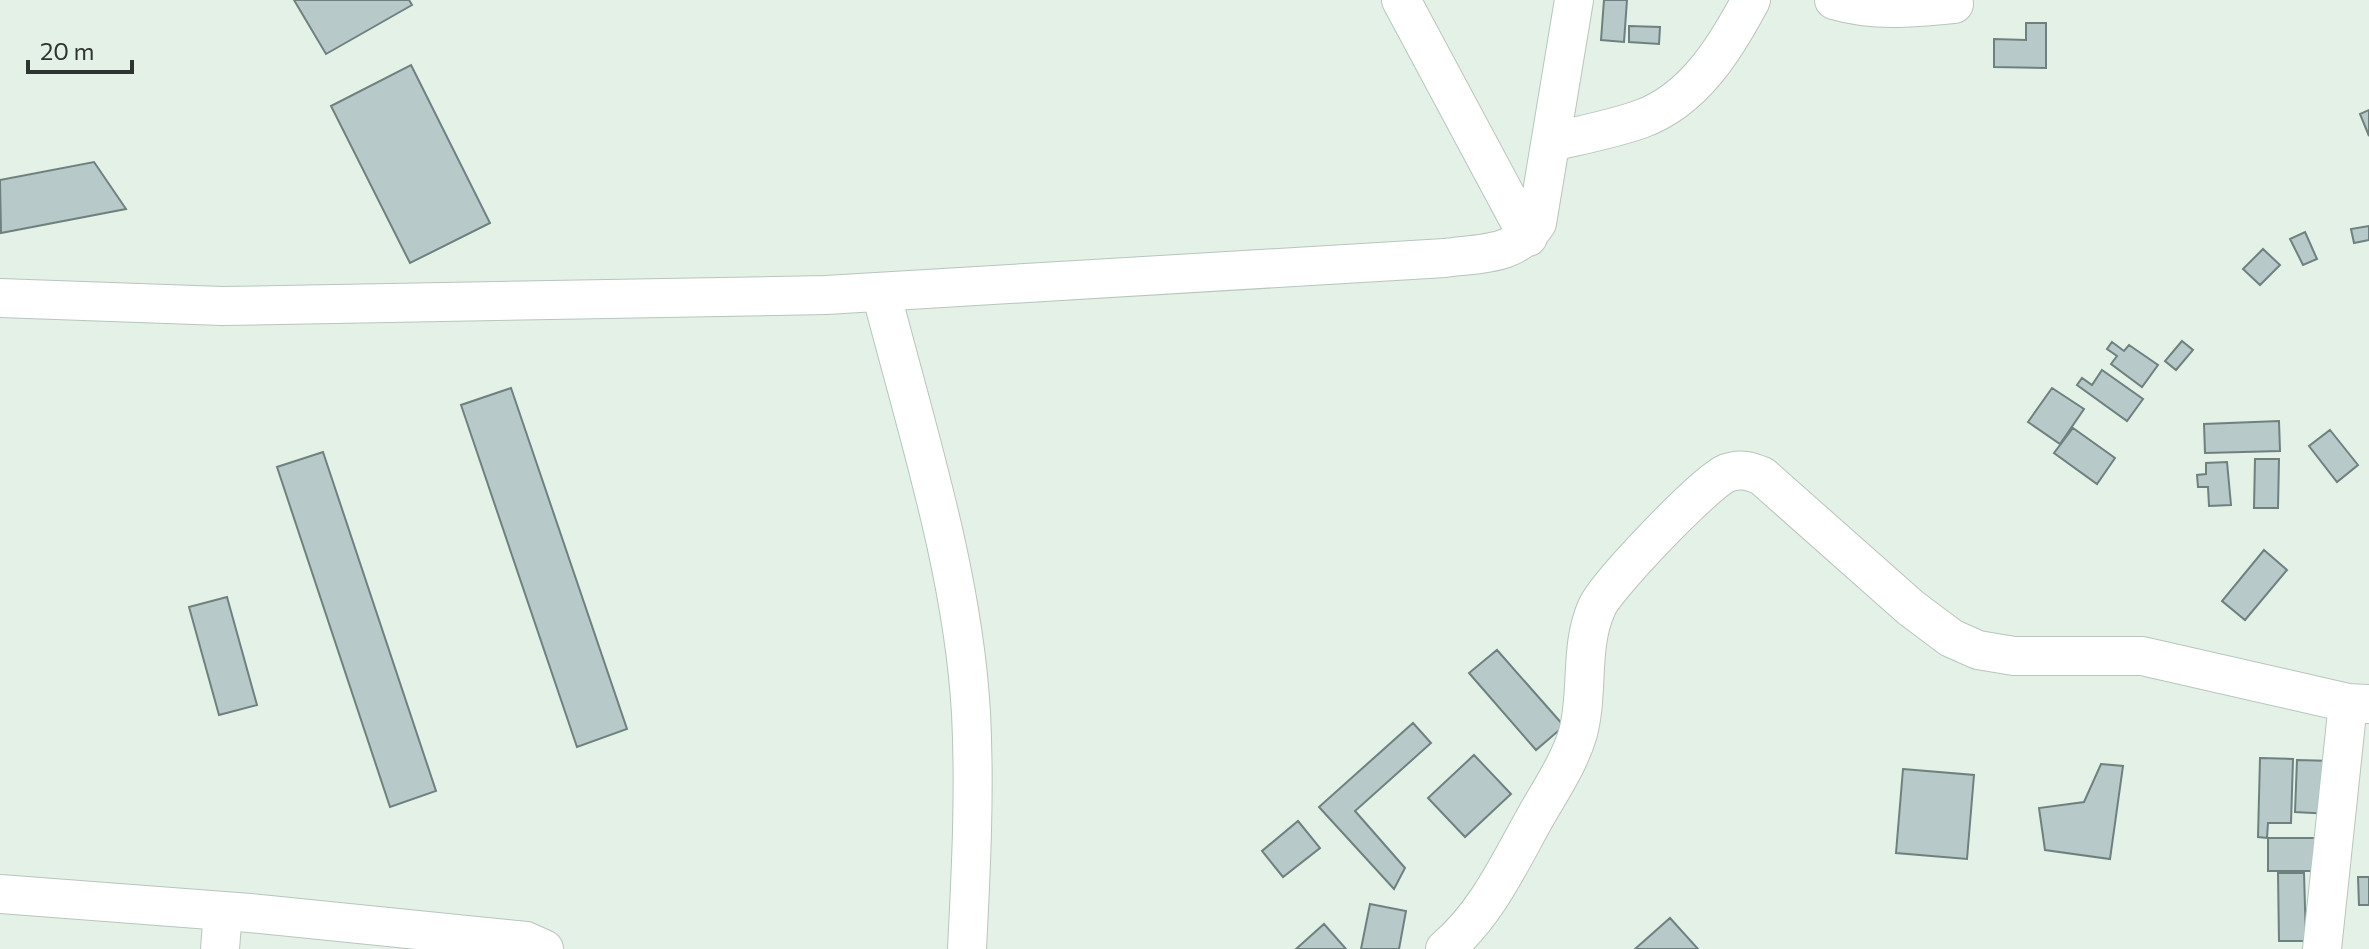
<svg xmlns="http://www.w3.org/2000/svg" width="2369" height="949" viewBox="0 0 2369 949" font-family="Commissioner,sans-serif">
  <rect width="100%" height="100%" fill="#e3f1e7"/>
  <path fill="#b7cac9" stroke="#6f817f" stroke-width="2" d="M 294,0 L 409,0 L 412,5 L 326,54 Z
    M 1604,0 L 1627,0 L 1624,42 L 1601,40 Z
    M 2026,23 L 2046,23 L 2046,68 L 1994,67 L 1994,39 L 2026,40 Z
    M 1629,26 L 1660,27 L 1659,44 L 1629,42 Z
    M 411,65 L 490,223 L 410,263 L 331,106 Z
    M 2369,110 L 2369,136 L 2360,114 Z
    M 94,162 L 126,209 L 1,233 L 0,180 Z
    M 2369,226 L 2369,240 L 2354,243 L 2351,229 Z
    M 2305,232 L 2317,259 L 2303,265 L 2290,239 Z
    M 2263,249 L 2280,265 L 2260,285 L 2243,269 Z
    M 2182,341 L 2193,350 L 2176,370 L 2165,361 Z
    M 2112,342 L 2124,351 L 2129,345 L 2158,365 L 2142,387 L 2111,364 L 2117,356 L 2107,349 Z
    M 2102,370 L 2143,399 L 2127,421 L 2077,385 L 2082,378 L 2092,385 Z
    M 511,388 L 627,729 L 577,747 L 461,405 Z
    M 2052,388 L 2084,409 L 2060,444 L 2028,422 Z
    M 2279,421 L 2280,451 L 2205,453 L 2204,424 Z
    M 2073,428 L 2115,458 L 2097,484 L 2054,453 Z
    M 2330,430 L 2358,465 L 2337,482 L 2309,446 Z
    M 323,452 L 436,791 L 390,807 L 277,467 Z
    M 2255,459 L 2279,459 L 2278,508 L 2254,508 Z
    M 2227,462 L 2231,505 L 2209,506 L 2208,487 L 2198,487 L 2197,475 L 2206,474 L 2206,463 Z
    M 2264,550 L 2287,570 L 2245,620 L 2222,601 Z
    M 227,597 L 257,705 L 219,715 L 189,607 Z
    M 1497,650 L 1564,726 L 1536,750 L 1469,673 Z
    M 1413,723 L 1431,743 L 1355,811 L 1405,868 L 1394,889 L 1319,807 Z
    M 1474,755 L 1511,794 L 1465,837 L 1428,798 Z
    M 2260,758 L 2293,759 L 2291,823 L 2268,823 L 2267,838 L 2258,837 Z
    M 2297,760 L 2333,761 L 2331,814 L 2295,812 Z
    M 2101,764 L 2123,766 L 2110,859 L 2045,850 L 2039,808 L 2084,802 Z
    M 1903,769 L 1974,775 L 1967,859 L 1896,853 Z
    M 1298,821 L 1320,848 L 1283,877 L 1262,851 Z
    M 2268,838 L 2322,838 L 2322,871 L 2268,871 Z
    M 2278,873 L 2304,873 L 2306,941 L 2279,941 Z
    M 2358,877 L 2369,877 L 2369,905 L 2359,905 Z
    M 1370,904 L 1406,911 L 1399,949 L 1361,949 Z
    M 1670,918 L 1698,949 L 1635,949 Z
    M 1324,924 L 1346,949 L 1296,949 Z"/>
  <g fill="none" stroke-linecap="round" stroke-linejoin="round">
    <defs>
      <path id="minor" d="M 1401,0 L 1528,237
        M 1834,0 C 1874,12 1913,8 1954,4
        M 1552,142 C 1581,135 1613,129 1641,119 C 1694,100 1726,47 1751,0
        M 881,292 C 916,428 963,572 971,713 C 975,791 971,871 967,949
        M 0,298 L 222,306 L 826,295 L 1445,258 C 1482,253 1515,256 1537,223 L 1574,0
        M 0,894 L 250,913 L 526,941 L 544,949
        M 220,949 L 223,911
        M 1445,949 C 1487,914 1511,860 1537,814 C 1552,788 1570,761 1578,733 C 1589,692 1579,646 1597,607 C 1606,586 1706,481 1727,473 C 1741,468 1750,471 1762,476 L 1911,608 L 1951,638 L 1978,650 L 2014,656 L 2142,656 L 2348,703 L 2369,704
        M 2322,949 L 2348,703"/>
    </defs>
    <use href="#minor" stroke="#b7c6bc" stroke-width="40"/>
    <use href="#minor" stroke="#fff" stroke-width="38"/>
  </g>
  <path d="M28 60v12h104v-12" fill="none" stroke="#2e3430" stroke-width="4"/>
  <text x="40" y="60" font-size="24" fill="#2e3430" stroke="#e3f1e7" stroke-width="6" paint-order="stroke">20 m</text>
</svg>
